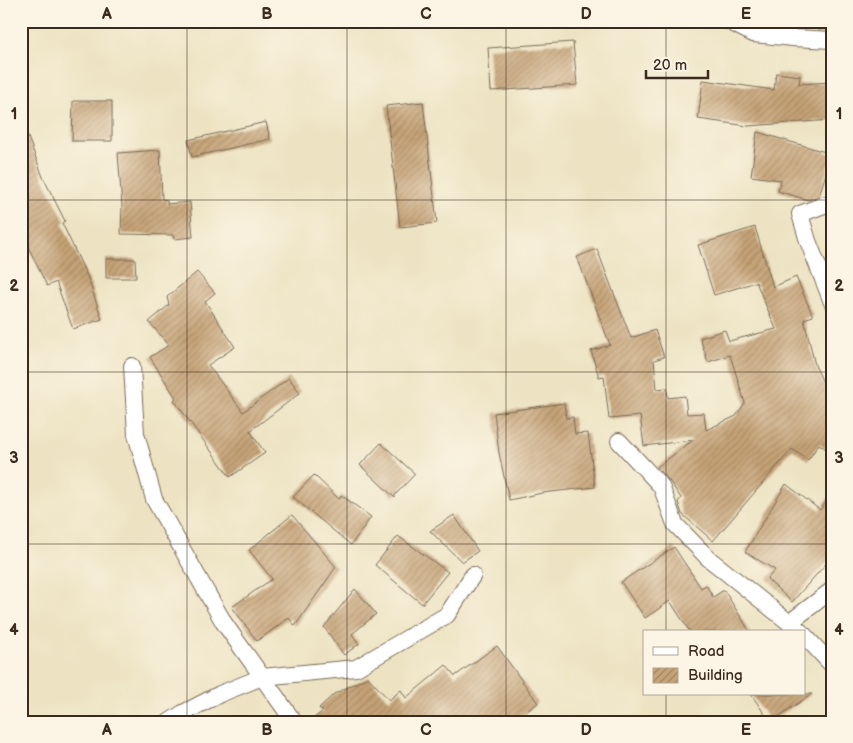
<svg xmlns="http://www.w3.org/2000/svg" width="853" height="743" viewBox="0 0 853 743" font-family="'Balsamiq Sans',sans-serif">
  <defs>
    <pattern id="building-hatch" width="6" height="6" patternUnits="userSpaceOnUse" patternTransform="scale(1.25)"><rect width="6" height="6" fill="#c6a377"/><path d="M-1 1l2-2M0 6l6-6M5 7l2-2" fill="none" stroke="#a28561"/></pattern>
  </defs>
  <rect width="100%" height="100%" fill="#fcf5e5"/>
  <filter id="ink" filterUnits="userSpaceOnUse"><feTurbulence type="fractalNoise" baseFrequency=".02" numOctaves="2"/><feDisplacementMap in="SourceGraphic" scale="10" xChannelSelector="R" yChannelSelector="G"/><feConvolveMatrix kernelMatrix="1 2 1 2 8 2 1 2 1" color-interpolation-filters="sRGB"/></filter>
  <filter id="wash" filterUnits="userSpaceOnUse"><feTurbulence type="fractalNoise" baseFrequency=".0096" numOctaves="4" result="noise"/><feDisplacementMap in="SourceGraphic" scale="20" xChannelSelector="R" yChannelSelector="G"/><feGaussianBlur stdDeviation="1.12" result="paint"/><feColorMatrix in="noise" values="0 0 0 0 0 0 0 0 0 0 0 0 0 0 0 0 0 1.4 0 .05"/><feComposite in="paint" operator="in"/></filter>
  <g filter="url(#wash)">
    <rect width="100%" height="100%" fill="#ede3c3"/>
    <g id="blocks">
      <path fill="url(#building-hatch)" d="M 573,42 L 577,85 L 491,91 L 488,48 Z
        M 776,73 L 800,76 L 799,84 L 832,82 L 832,120 L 748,126 L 698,119 L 703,80 L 774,90 Z
        M 73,101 L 112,101 L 112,141 L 72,141 Z
        M 423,102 L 437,223 L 400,227 L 386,106 Z
        M 266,122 L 270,139 L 192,157 L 188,140 Z
        M 21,124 L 23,124 L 43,177 L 65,221 L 62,223 L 88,278 L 102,319 L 73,329 L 56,282 L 47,286 L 21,232 Z
        M 757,132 L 832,154 L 819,196 L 808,200 L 778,191 L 781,180 L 751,176 Z
        M 160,150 L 162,199 L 167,200 L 167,204 L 190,202 L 193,237 L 174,239 L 173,235 L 121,234 L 122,206 L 118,153 Z
        M 755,227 L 773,287 L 796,277 L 813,316 L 804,319 L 815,365 L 832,402 L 832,453 L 819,444 L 808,460 L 792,449 L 713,541 L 682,514 L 678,502 L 681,498 L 668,479 L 657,467 L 693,440 L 644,446 L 640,416 L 609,419 L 604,376 L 599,377 L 591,351 L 610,345 L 577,257 L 597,249 L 631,338 L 655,330 L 664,357 L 654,360 L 657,389 L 667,388 L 668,398 L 685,396 L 687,414 L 704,413 L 706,430 L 736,416 L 745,403 L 730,355 L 708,362 L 700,338 L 725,330 L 729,341 L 776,329 L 756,282 L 714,295 L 698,245 Z
        M 106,259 L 135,259 L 136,278 L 106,278 Z
        M 197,272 L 215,293 L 205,301 L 235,347 L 208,365 L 243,412 L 289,378 L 300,393 L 250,431 L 265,453 L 230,477 L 174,400 L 176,398 L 150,357 L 169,345 L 149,322 L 169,305 L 167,297 Z
        M 564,403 L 566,418 L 573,417 L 575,434 L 588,433 L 595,487 L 542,493 L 509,500 L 499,453 L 494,413 Z
        M 381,443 L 415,474 L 395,495 L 395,498 L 360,465 Z
        M 314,475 L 339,499 L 341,495 L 371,517 L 351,545 L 293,497 Z
        M 786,484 L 820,510 L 832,493 L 832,557 L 792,602 L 767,579 L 775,570 L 745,552 Z
        M 292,515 L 336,567 L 295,626 L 289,618 L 257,641 L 232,607 L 272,579 L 249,550 Z
        M 454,515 L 478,551 L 462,562 L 430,531 Z
        M 398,536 L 448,572 L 422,604 L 375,565 Z
        M 674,547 L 701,588 L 706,585 L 713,597 L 724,590 L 750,632 L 690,632 L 670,601 L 645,618 L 621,582 Z
        M 355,589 L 376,614 L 352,634 L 359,644 L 344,655 L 324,627 Z
        M 497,646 L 538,703 L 512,722 L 309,722 L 323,711 L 319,708 L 334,694 L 368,677 L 389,700 L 401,690 L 406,698 L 446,665 L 455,676 Z
        M 751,694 L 812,694 L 770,722 Z"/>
    </g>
  </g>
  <g filter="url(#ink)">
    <use href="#blocks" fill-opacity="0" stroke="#796b58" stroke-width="1"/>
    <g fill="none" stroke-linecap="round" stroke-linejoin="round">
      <defs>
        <path id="minor" d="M 728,21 L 753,34 L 793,38 L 832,40
          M 832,202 L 800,214 L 808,241 L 832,302
          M 132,366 L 136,434 L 154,499 L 224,623 L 294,722
          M 619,441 L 661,486 L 675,524 L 708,558 L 801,632
          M 789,623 L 832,590
          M 804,635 L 832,665
          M 169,722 L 183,713 L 220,694 L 262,677 L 356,668 L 447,615 L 473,575"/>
      </defs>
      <use href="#minor" stroke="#796b58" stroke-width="18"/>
      <use href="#minor" stroke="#fff" stroke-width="16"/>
    </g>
  </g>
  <path fill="none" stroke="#3b2a1e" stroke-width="1" stroke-opacity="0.55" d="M 187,21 L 187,722M 347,21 L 347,722M 506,21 L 506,722M 666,21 L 666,632M 21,200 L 832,200M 21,372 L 832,372M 21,544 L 832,544M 666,694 L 666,722"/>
  <rect width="853" height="743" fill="none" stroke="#fcf5e5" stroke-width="55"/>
  <rect x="643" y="630" width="162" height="65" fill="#fcf5e5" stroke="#afa495"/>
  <rect x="653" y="647" width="25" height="8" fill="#ffffff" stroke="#afa495"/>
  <text x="688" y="656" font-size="15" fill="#3b2a1e">Road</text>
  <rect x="653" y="668" width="25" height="15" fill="url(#building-hatch)" stroke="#afa495"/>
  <text x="688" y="680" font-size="15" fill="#3b2a1e">Building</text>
  <path d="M646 70v8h62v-8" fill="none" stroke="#3b2a1e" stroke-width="2.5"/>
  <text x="653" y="70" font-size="15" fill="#3b2a1e" stroke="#fcf5e5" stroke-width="4" paint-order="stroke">20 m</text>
  <rect x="28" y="28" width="798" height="688" fill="none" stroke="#3b2a1e" stroke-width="2"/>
  <g font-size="16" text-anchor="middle" font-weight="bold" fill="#3b2a1e">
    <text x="107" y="19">A</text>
    <text x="267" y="19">B</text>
    <text x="426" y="19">C</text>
    <text x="586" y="19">D</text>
    <text x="746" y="19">E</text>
    <text x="14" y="119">1</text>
    <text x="839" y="119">1</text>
    <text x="14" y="291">2</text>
    <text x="839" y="291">2</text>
    <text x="14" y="463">3</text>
    <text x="839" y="463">3</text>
    <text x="14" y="635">4</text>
    <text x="839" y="635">4</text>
    <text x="107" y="735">A</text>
    <text x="267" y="735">B</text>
    <text x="426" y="735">C</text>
    <text x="586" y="735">D</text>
    <text x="746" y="735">E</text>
  </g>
</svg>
